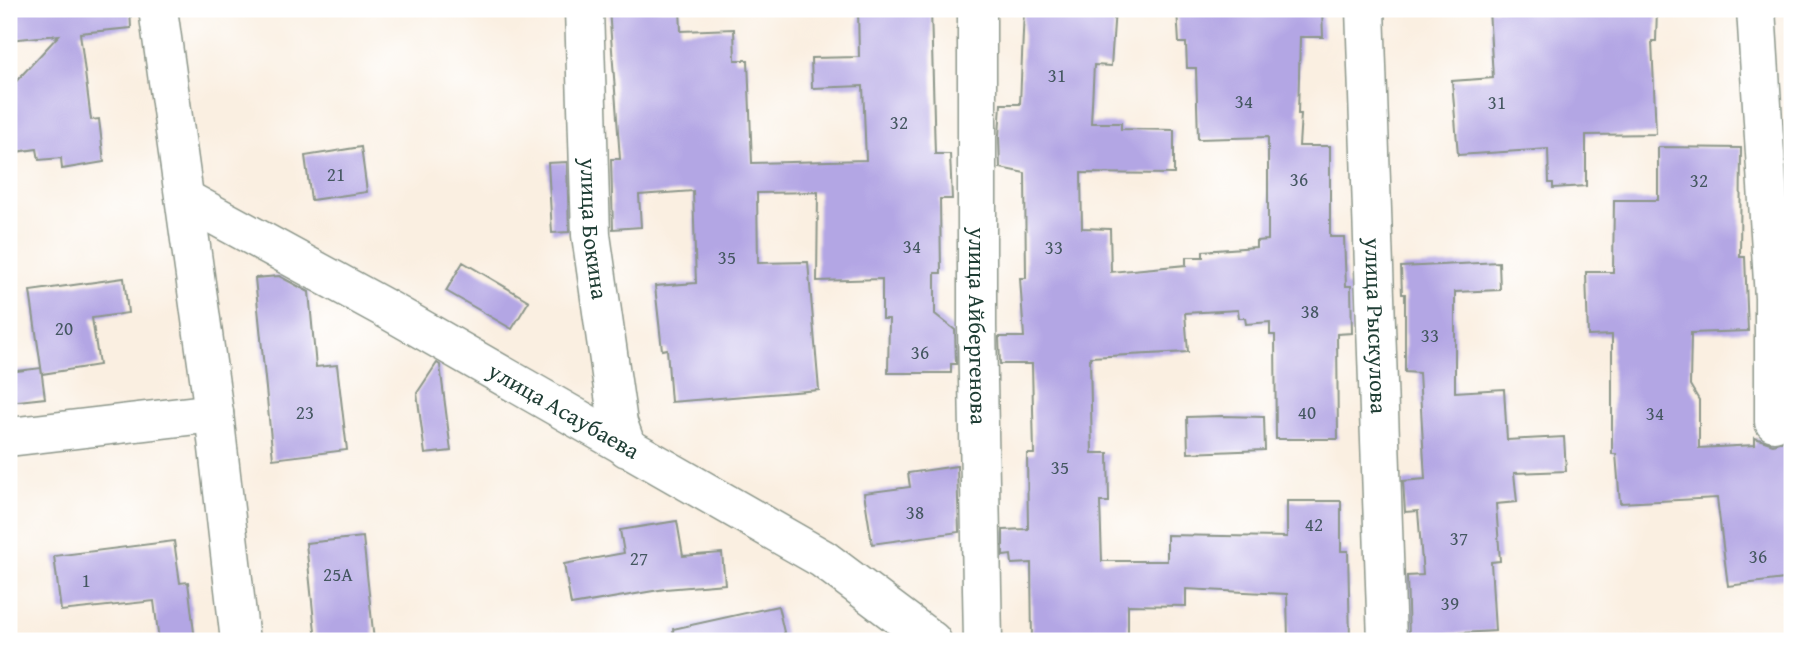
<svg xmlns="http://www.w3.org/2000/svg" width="1801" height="650" viewBox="0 0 1801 650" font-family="'Gentium Book Plus',serif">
  <rect width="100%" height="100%" fill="#fff"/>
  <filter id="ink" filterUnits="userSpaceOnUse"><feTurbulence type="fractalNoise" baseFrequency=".0143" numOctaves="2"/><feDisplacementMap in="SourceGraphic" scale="14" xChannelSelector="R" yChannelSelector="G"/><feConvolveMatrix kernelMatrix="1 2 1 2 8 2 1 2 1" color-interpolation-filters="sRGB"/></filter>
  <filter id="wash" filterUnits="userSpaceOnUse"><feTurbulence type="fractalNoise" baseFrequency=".00686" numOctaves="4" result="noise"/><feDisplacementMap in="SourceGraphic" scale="28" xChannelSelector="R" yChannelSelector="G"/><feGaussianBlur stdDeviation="1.57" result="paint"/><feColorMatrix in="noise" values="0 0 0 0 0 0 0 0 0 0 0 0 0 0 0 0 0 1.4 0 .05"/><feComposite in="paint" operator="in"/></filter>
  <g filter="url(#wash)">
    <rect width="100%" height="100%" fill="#faefe1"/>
    <g id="blocks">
      <path fill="#b3a6e4" d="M 9,9 L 130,9 L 131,28 L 80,33 L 91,120 L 99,119 L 104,162 L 62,169 L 61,158 L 39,160 L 37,149 L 9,153 L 9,89 L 59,35 L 9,40 Z
        M 609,9 L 680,9 L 681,31 L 734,29 L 735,60 L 748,60 L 752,163 L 866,160 L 863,86 L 812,88 L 811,58 L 859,57 L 858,9 L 931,9 L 935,154 L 950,154 L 952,199 L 940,199 L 941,273 L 935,273 L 935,314 L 955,330 L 956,364 L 951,364 L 951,373 L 888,373 L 889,319 L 882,319 L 882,279 L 817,281 L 818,192 L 757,193 L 758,263 L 808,262 L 819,390 L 671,402 L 667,349 L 662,350 L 655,286 L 696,283 L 693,191 L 639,195 L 641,227 L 613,229 L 611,159 L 620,159 Z
        M 1024,9 L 1115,9 L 1111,66 L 1094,65 L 1091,123 L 1121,123 L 1121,129 L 1174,130 L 1174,174 L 1081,173 L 1082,228 L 1110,229 L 1111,272 L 1186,265 L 1186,257 L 1203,257 L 1203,251 L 1256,247 L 1256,241 L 1268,240 L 1268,137 L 1198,139 L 1196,68 L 1187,68 L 1186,43 L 1179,43 L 1177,9 L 1322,9 L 1323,37 L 1300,37 L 1298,114 L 1301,114 L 1299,146 L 1330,146 L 1330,237 L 1344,237 L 1346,286 L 1351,286 L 1352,333 L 1337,334 L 1338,439 L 1276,439 L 1275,335 L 1270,335 L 1270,322 L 1246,324 L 1245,318 L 1239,318 L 1238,310 L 1185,313 L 1188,352 L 1090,357 L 1092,453 L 1108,453 L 1109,502 L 1100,502 L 1102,561 L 1167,561 L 1167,535 L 1287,537 L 1287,501 L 1341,501 L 1341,551 L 1348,551 L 1350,641 L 1288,641 L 1287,594 L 1186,589 L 1186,606 L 1128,605 L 1128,641 L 1032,641 L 1031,563 L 1012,564 L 1011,555 L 1003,556 L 1003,530 L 1028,529 L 1027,454 L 1034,454 L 1032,364 L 1000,364 L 999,337 L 1024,337 L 1020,278 L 1026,278 L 1025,173 L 1000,168 L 999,136 L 1001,104 L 1020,104 Z
        M 1489,9 L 1657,9 L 1656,41 L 1652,41 L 1656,134 L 1586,135 L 1586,186 L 1553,188 L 1553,183 L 1549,183 L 1548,149 L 1458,155 L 1452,81 L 1493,78 Z
        M 361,147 L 367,192 L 311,200 L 305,156 Z
        M 1658,147 L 1741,148 L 1740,257 L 1745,257 L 1748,331 L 1691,333 L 1690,385 L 1699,400 L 1699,448 L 1755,445 L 1755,438 L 1773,444 L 1792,438 L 1792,499 L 1788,500 L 1792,534 L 1792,578 L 1728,586 L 1717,498 L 1620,503 L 1616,454 L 1612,454 L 1612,335 L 1588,336 L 1586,272 L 1613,272 L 1614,200 L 1658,200 Z
        M 567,162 L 569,232 L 552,233 L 548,163 Z
        M 463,262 L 529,301 L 512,329 L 446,291 Z
        M 1499,262 L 1500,290 L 1455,292 L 1455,392 L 1504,389 L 1507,440 L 1564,437 L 1566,471 L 1514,473 L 1517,502 L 1496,504 L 1500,561 L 1491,562 L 1495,631 L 1409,636 L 1407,576 L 1423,575 L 1418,511 L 1405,512 L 1403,481 L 1425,479 L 1419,373 L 1405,372 L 1405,294 L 1402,294 L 1401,267 Z
        M 279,276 L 309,292 L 316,367 L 337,365 L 347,450 L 273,459 L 255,278 Z
        M 124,278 L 128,313 L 92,318 L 99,365 L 42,374 L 30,291 Z
        M 437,363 L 440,365 L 451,451 L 425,454 L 417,393 Z
        M 41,368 L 45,398 L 9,402 L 9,372 Z
        M 1222,416 L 1264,417 L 1265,450 L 1188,453 L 1187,417 Z
        M 957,466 L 959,532 L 872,544 L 864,493 L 910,487 L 908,473 Z
        M 677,521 L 683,556 L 722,553 L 725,584 L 665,589 L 571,605 L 564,564 L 624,553 L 620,530 Z
        M 363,537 L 374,641 L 316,641 L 306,543 Z
        M 174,541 L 180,583 L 188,582 L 195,641 L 159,641 L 154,601 L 61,611 L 54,556 Z
        M 778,606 L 786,641 L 674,641 L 673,629 Z"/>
    </g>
  </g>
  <g filter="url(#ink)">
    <use href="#blocks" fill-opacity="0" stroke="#8c968a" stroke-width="2"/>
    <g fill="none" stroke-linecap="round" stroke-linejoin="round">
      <defs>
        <g id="street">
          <path d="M 158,9 L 214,413 L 240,641"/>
          <path id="s1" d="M 584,9 L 591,235 L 618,423 L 627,448"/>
          <path id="s2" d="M 977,9 L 977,326 L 983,641"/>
          <path id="s3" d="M 1365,9 L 1387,641"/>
          <path d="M 1756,9 L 1774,298 L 1774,422"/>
          <path id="s4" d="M 185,199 L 390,311 L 823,559 L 932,641"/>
          <path d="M 9,437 L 214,413"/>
        </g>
      </defs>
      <use href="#street" stroke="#8c968a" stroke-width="41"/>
      <use href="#street" stroke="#fff" stroke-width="38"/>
    </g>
  </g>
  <g text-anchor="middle" stroke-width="6" stroke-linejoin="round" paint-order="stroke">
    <g font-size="19" fill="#445760">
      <text x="1057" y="82">31</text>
      <text x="1244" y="108">34</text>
      <text x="1497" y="109">31</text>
      <text x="899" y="129">32</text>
      <text x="336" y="181">21</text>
      <text x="1299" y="186">36</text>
      <text x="1699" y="187">32</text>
      <text x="912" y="253">34</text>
      <text x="1054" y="254">33</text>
      <text x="727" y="264">35</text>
      <text x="1310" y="318">38</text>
      <text x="64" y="335">20</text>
      <text x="1430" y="342">33</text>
      <text x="920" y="359">36</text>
      <text x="305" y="419">23</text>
      <text x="1307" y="419">40</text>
      <text x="1655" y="420">34</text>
      <text x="1060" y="474">35</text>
      <text x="915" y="519">38</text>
      <text x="1314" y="531">42</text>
      <text x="1459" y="545">37</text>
      <text x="1758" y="563">36</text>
      <text x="639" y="565">27</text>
      <text x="338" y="581">25А</text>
      <text x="86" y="587">1</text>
      <text x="1450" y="610">39</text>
    </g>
    <g font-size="23" fill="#1f3d34" stroke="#fff">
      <text dy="8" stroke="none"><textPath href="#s1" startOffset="220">улица Бокина</textPath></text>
      <text dy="8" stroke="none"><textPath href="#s2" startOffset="317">улица Айбергенова</textPath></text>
      <text dy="8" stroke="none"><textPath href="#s3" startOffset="317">улица Рыскулова</textPath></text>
      <text dy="8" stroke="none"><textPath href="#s4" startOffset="434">улица Асаубаева</textPath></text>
    </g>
  </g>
  <rect width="1801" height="650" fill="none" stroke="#fff" stroke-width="35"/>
</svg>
